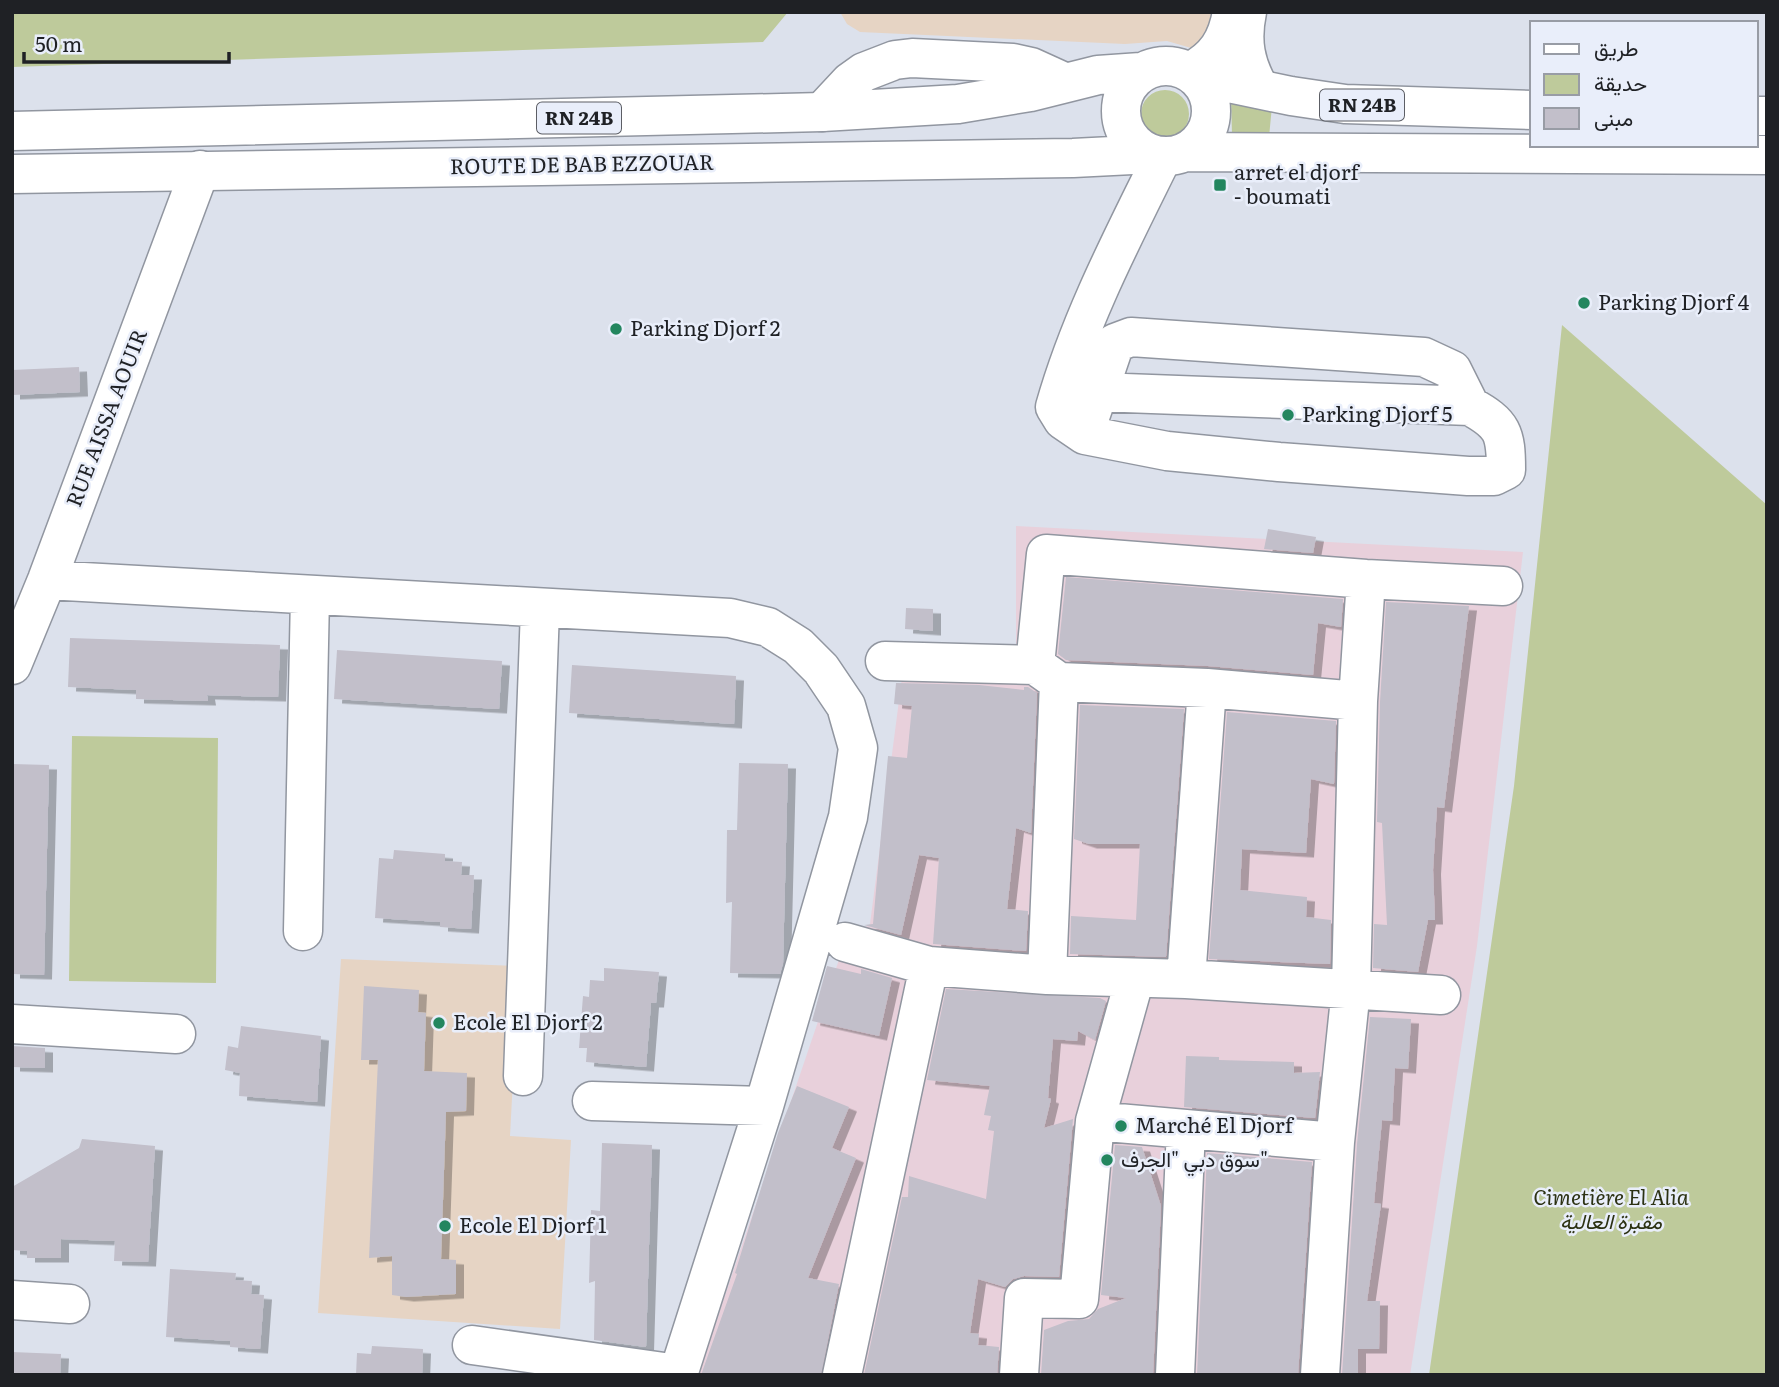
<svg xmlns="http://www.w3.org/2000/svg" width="1779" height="1387" viewBox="0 0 1779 1387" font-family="Literata,Vazirmatn,serif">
  <defs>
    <filter id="shadow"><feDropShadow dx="8" dy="4.5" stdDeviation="0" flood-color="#0004"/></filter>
  </defs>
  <rect width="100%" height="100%" fill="#dce1ec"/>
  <path fill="#e8d0db" d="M 1016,526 L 1523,552 L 1477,946 L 1410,1375 L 698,1375 L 845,942 L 870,924 L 905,654 L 1016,656 Z"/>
  <path fill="#e6d4c4" d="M 840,12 L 1212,12 L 1208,28 L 1198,50 L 1167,41 L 1125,44 L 860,32 L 847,24 Z
    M 341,959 L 519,966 L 510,1136 L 571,1140 L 560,1329 L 318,1313 Z"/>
  <path fill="#beca9b" d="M 12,12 L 788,12 L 763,42 L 12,67 Z
    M1141 114a24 24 0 1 1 48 0a24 24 0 1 1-48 0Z
    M 1231,98 L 1272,106 L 1269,137 L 1232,135 Z
    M 1562,325 L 1767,505 L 1767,1375 L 1429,1375 L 1514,786 Z
    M 72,736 L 218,738 L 216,983 L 69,981 Z"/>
  <path fill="#c2bfca" filter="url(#shadow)" d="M 79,367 L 80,392 L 12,395 L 12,370 Z
    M 1268,529 L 1316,537 L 1313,553 L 1264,549 Z
    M 1066,577 L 1343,599 L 1341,627 L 1318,623 L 1313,675 L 1208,666 L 1066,660 L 1058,654 Z
    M 1386,602 L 1469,606 L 1444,808 L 1437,807 L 1433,870 L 1435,920 L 1428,920 L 1418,972 L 1373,968 L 1374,924 L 1387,925 L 1382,823 L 1377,822 L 1380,702 Z
    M 906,608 L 933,609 L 933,631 L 905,629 Z
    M 70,638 L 280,645 L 278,697 L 207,695 L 208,701 L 136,699 L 136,690 L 68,687 Z
    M 337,650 L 502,661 L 499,709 L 334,699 Z
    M 572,665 L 736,676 L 734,724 L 569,713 Z
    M 896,683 L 979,685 L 1024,690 L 1024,687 L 1028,687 L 1037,693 L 1031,833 L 1016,828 L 1007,909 L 1028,911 L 1026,951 L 933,944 L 939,858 L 919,855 L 901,935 L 864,925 L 873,924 L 888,756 L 907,758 L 912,706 L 894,704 Z
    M 1080,705 L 1184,709 L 1166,957 L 1070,954 L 1071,916 L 1136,920 L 1140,844 L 1089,844 L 1074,839 Z
    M 1227,712 L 1336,721 L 1334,784 L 1311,779 L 1306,853 L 1242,849 L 1240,890 L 1307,897 L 1306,917 L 1331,920 L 1330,964 L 1209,959 Z
    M 739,763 L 788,764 L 783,963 L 780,974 L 730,973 L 732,902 L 726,903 L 727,830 L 737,830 Z
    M 12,764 L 49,765 L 44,975 L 12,974 Z
    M 394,850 L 445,854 L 445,861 L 462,862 L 461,875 L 474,875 L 471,929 L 440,927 L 440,922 L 375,918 L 379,858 L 393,859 Z
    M 827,966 L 861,974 L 861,969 L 892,978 L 879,1036 L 812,1021 Z
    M 604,968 L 659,972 L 656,1003 L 651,1003 L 646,1067 L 586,1062 L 587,1048 L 579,1048 L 583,996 L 589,997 L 590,980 L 604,981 Z
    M 364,986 L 419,990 L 418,1012 L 426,1013 L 424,1071 L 467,1073 L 466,1111 L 446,1112 L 441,1259 L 456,1260 L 456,1294 L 406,1297 L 392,1295 L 392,1256 L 369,1258 L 378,1060 L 361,1060 Z
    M 946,989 L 1100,998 L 1106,1001 L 1095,1040 L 1078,1031 L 1077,1041 L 1053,1039 L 1048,1098 L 1051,1099 L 1044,1128 L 1073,1119 L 1059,1277 L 1024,1276 L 1013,1279 L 1005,1287 L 978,1279 L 970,1333 L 979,1334 L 978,1345 L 999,1347 L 997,1375 L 864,1375 L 902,1197 L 908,1197 L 909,1176 L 986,1199 L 994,1131 L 988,1130 L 991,1116 L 984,1115 L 990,1086 L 927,1080 Z
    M 1370,1017 L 1411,1019 L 1408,1069 L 1395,1068 L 1392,1121 L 1382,1120 L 1374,1203 L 1381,1204 L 1367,1301 L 1380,1301 L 1379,1349 L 1358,1349 L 1358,1375 L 1342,1375 L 1357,1144 Z
    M 241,1026 L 321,1036 L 317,1102 L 239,1096 L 240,1073 L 225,1070 L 228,1046 L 238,1048 Z
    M 12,1046 L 45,1048 L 45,1068 L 12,1067 Z
    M 1186,1056 L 1219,1057 L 1219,1060 L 1294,1062 L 1294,1073 L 1320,1072 L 1315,1118 L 1184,1107 Z
    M 797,1086 L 849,1107 L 832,1148 L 856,1158 L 808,1278 L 839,1284 L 821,1375 L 701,1375 L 737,1274 L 735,1273 L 778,1133 Z
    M 82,1139 L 155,1146 L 148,1262 L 114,1261 L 115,1241 L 61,1239 L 61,1258 L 27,1258 L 27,1251 L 12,1250 L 12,1187 L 79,1148 Z
    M 602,1143 L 652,1145 L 646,1347 L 594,1340 L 595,1281 L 589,1283 L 591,1210 L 600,1211 Z
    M 1115,1145 L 1142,1147 L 1161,1206 L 1153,1375 L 1041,1375 L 1044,1330 L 1068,1321 L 1089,1319 L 1098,1309 L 1126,1298 L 1101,1295 Z
    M 1207,1153 L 1312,1162 L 1298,1375 L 1197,1375 Z
    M 170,1269 L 236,1273 L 235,1280 L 252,1281 L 251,1294 L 264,1295 L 260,1349 L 230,1347 L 230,1341 L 166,1337 Z
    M 372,1346 L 423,1349 L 422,1375 L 356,1375 L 357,1353 L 371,1354 Z
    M 12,1352 L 61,1354 L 60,1375 L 12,1375 Z"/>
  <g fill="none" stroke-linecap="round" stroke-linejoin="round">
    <defs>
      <path id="minor" d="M 1247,12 C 1241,41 1245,64 1260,89
        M 1190,72 C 1216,58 1227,41 1232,12
        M 822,112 L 850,82 L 864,72 L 895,60 L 912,58 L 1013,63 L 1031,67 L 1064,82
        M 1098,392 L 1470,406 C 1503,424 1506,433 1506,470 L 1494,476 L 1468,476 L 1279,462 L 1167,451 L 1085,435 L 1063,420 L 1055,407 C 1080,319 1123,237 1163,156
        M 1091,414 L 1115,343 L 1131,337 L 1424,357 L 1452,370 L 1470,406
        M 47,580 L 730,618 L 768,627 L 798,646 L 821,669 L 846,706 L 858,748 L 848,817 L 764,1106 L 678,1375
        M 885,661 L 1035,665 L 1046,554 L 1366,579 L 1503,586
        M 12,665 L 47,580 L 200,170
        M 1035,665 L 1059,682 L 1207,688 L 1358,701
        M 303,931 L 310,596
        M 845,942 L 929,966 L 1047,975 L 1186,979 L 1441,995
        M 1047,975 L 1059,682
        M 1186,979 L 1207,688
        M 12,1024 L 176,1034
        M 523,1076 L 540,609
        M 592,1101 L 764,1106
        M 1095,1121 L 1135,978
        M 12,1300 L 70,1304
        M 472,1345 L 678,1374
        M 842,1375 L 929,966
        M 1019,1375 L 1024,1298 L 1079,1299 L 1095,1121 L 1335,1142
        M 1175,1375 L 1186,1129
        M 1320,1375 L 1335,1142 L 1351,989 L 1358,701 L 1366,579"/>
      <path id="major" d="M1121 111a45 45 0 1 1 90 0a45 45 0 1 1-90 0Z
        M 1195,76 L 1291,96 L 1345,104 L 1532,110
        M 1756,116 L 1767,116
        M 12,131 L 822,112 L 958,104 L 1030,92 L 1098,75 L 1141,72
        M 1185,152 L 1767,155
        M 12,174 L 1073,158 L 1152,154"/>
    </defs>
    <use href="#minor" stroke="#9196a0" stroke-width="41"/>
    <use href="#major" stroke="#9196a0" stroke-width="41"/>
    <use href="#minor" stroke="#fff" stroke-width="38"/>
    <use href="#major" stroke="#fff" stroke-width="38"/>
  </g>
  <g fill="#23865f" stroke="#e9eefa" stroke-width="2.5">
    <rect x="1213" y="178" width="14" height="14" rx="3.5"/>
    <circle cx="1584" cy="303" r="7"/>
    <circle cx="616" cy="329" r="7"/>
    <circle cx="1288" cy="415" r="7"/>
    <circle cx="439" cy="1023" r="7"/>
    <circle cx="1121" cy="1126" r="7"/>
    <circle cx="1107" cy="1160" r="7"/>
    <circle cx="445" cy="1226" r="7"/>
  </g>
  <g text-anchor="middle" stroke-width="5" stroke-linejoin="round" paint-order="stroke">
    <g fill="#e9eefa" stroke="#5c5e65" stroke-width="2">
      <rect x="1320" y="89.5" width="84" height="31" rx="5"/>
      <rect x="537" y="102.5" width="84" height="31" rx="5"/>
    </g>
    <g font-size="19" font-weight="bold" fill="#1f2125">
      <text x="1362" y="112">RN 24B</text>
      <text x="579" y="125">RN 24B</text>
    </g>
    <g font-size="21" fill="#1f2125" stroke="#e9eefa">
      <text transform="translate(582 165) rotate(-1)" y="7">ROUTE DE BAB EZZOUAR</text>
      <text transform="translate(107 418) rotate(-69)" y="7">RUE AISSA AOUIR</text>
    </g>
    <g font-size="21" fill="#1f2125" stroke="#e9eefa" text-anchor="start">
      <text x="1234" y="180">arret el djorf<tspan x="1234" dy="24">- boumati</tspan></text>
      <text x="1598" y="310">Parking Djorf 4</text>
      <text x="630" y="336">Parking Djorf 2</text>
      <text x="1302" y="422">Parking Djorf 5</text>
      <text x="453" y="1030">Ecole El Djorf 2</text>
      <text x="1135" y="1133">Marché El Djorf</text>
      <text x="1121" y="1167">سوق دبي "الجرف"</text>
      <text x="459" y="1233">Ecole El Djorf 1</text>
    </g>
    <g font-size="21" font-style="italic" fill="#2c3213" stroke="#e9eefa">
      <text x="1611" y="1205">Cimetière El Alia<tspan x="1611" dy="24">مقبرة العالية</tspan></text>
    </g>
  </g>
  <rect width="1779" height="1387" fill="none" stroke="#1f2125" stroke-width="28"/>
  <rect x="1530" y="21" width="228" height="126" fill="#e9eefa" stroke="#989ca5" stroke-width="2"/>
  <rect x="1544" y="44" width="35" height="10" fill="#ffffff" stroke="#989ca5" stroke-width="2"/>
  <text x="1594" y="56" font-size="21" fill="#1f2125">طريق</text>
  <rect x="1544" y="74" width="35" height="21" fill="#beca9b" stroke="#989ca5" stroke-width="2"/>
  <text x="1594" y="91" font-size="21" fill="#1f2125">حديقة</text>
  <rect x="1544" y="108" width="35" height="21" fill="#c2bfca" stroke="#989ca5" stroke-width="2"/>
  <text x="1594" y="126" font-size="21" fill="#1f2125">مبنى</text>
  <path d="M24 52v10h205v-10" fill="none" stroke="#1f2125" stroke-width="3.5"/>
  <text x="35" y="52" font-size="21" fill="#1f2125" stroke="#e9eefa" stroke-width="5" paint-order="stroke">50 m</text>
</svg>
